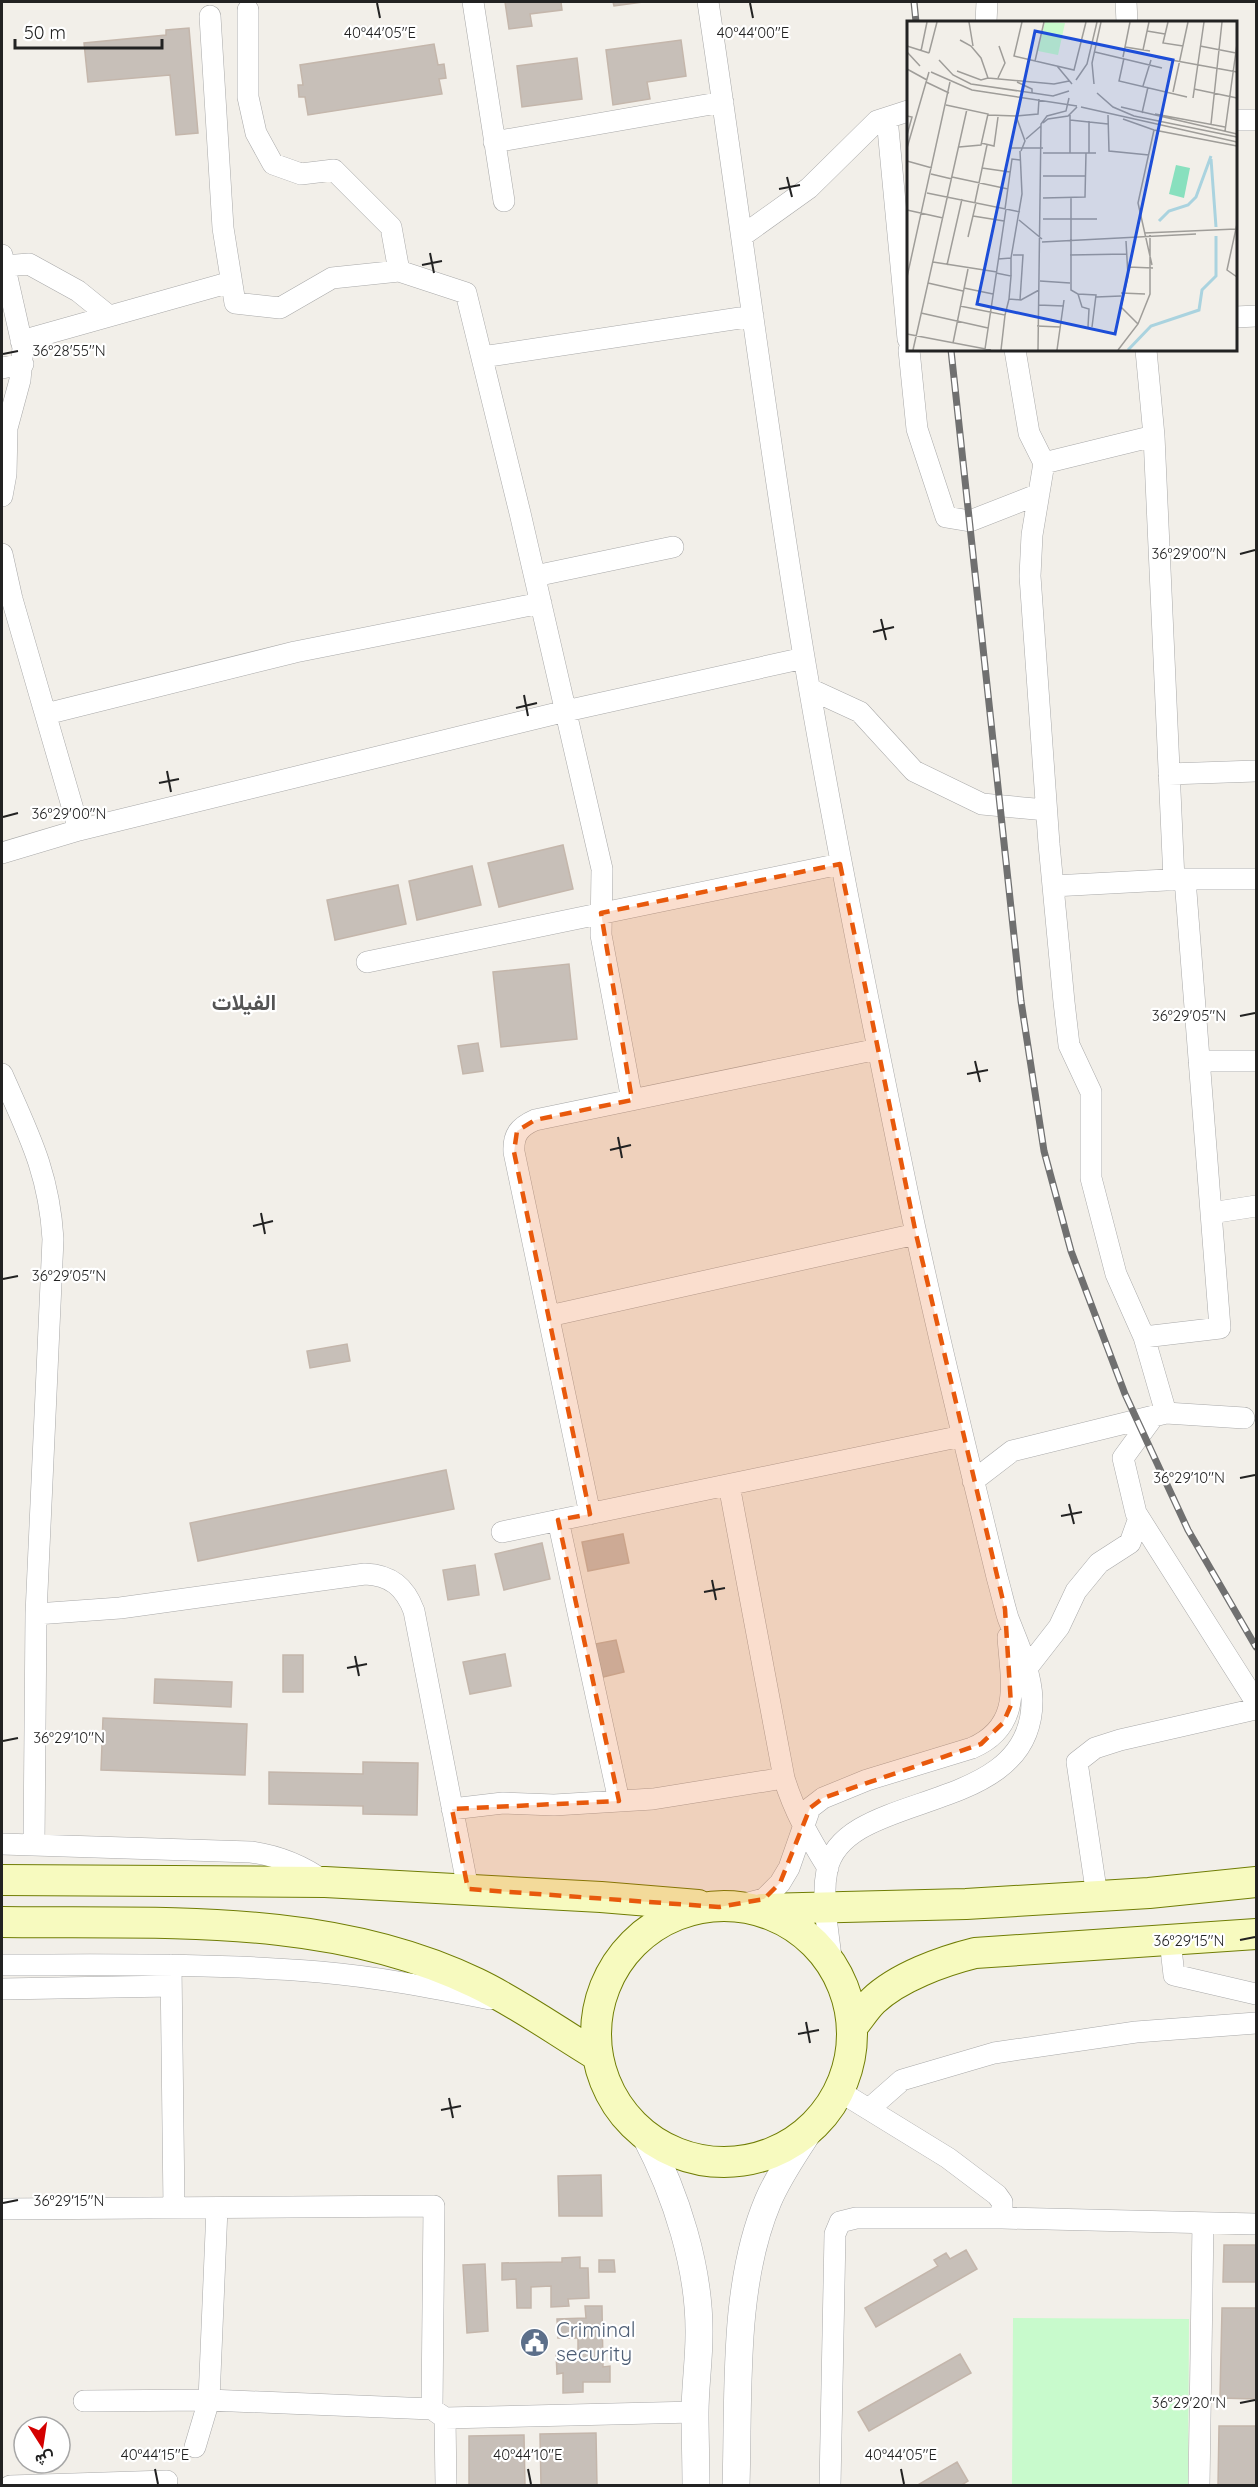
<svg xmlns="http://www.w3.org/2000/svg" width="1258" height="2487" viewBox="0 0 1258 2487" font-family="Quicksand,Vazirmatn,sans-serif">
  <rect width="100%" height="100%" fill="#f2efe9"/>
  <path fill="#c8facc" d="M 1013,2318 L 1189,2319 L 1188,2485 L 1012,2485 Z"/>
  <path fill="#c7bfb8" stroke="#c4b6ab" stroke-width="1.5" d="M 505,2 L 561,2 L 562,10 L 530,14 L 532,26 L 509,29 Z
    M 613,2 L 643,2 L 614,6 Z
    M 189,28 L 198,133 L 176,135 L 170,75 L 88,82 L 84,43 L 166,35 L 166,30 Z
    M 681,40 L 686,76 L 647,82 L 650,99 L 613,105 L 606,50 Z
    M 434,44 L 438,65 L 444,64 L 446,78 L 439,79 L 442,94 L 308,115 L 305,97 L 299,97 L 298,85 L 303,85 L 300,65 Z
    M 577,58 L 582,99 L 522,107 L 517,66 Z
    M 563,845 L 573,889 L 499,907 L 488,863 Z
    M 472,866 L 481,905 L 417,920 L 409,881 Z
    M 398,885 L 406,924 L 335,940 L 327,900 Z
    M 569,964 L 577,1039 L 501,1047 L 493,972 Z
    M 478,1043 L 483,1071 L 463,1074 L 458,1046 Z
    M 347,1344 L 350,1361 L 310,1368 L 307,1351 Z
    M 446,1470 L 454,1509 L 198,1561 L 190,1523 Z
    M 623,1534 L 629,1563 L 588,1571 L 582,1542 Z
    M 542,1543 L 550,1579 L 504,1590 L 495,1554 Z
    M 475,1565 L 479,1595 L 448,1600 L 443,1570 Z
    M 616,1640 L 624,1672 L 603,1677 L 595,1644 Z
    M 505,1654 L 511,1686 L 470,1694 L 463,1662 Z
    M 283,1655 L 303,1655 L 303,1692 L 283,1692 Z
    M 155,1679 L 232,1682 L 231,1707 L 154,1703 Z
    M 103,1718 L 247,1724 L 245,1775 L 101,1770 Z
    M 363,1762 L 418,1763 L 417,1815 L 363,1814 L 363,1806 L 269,1804 L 269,1772 L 363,1774 Z
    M 601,2175 L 602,2216 L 559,2216 L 558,2176 Z
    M 1224,2245 L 1256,2245 L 1256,2282 L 1223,2282 Z
    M 966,2250 L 977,2269 L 876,2327 L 865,2308 L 938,2266 L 934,2260 L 946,2253 L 950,2259 Z
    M 580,2257 L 580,2268 L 588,2268 L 589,2298 L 568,2299 L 569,2306 L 551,2307 L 551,2286 L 531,2287 L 531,2308 L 517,2308 L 516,2279 L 502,2280 L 502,2263 L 562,2262 L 562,2258 Z
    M 599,2260 L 614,2260 L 615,2272 L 599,2272 Z
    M 485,2264 L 488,2331 L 467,2333 L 463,2265 Z
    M 585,2306 L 602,2306 L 603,2367 L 610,2366 L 610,2382 L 583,2382 L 583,2392 L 563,2393 L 563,2373 L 557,2374 L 556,2352 L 578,2352 L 578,2338 L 558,2338 L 557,2319 L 586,2318 Z
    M 1222,2308 L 1256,2308 L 1256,2399 L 1220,2398 Z
    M 960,2354 L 971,2373 L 869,2431 L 858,2412 Z
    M 1219,2426 L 1256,2426 L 1256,2486 L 1218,2486 Z
    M 596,2433 L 597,2486 L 541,2486 L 540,2434 Z
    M 524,2435 L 525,2486 L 469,2486 L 469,2436 Z
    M 957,2462 L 968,2481 L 960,2486 L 916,2486 Z"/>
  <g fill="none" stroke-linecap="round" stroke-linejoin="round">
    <defs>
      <path id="minor" d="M 473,2 L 504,201
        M 708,2 C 741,222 768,443 805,663 C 836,845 873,1025 910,1205 C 936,1330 967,1453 997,1577 C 1001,1591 1004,1605 1008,1618 C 1018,1644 1031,1671 1032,1699 C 1034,1819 844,1787 827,1870 C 821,1901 829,1935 832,1966
        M 1126,2 L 1127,22
        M 248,10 L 248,97 L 256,133 L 273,164 L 301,174 L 334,170 L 391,227 L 399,271 L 466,293 L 520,513 L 602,869 L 601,935 L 632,1100
        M 210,16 L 223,228 L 235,303 L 280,308 L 332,278 L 399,271
        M 986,22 L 987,2
        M 887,118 L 908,339
        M 1236,120 L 1256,120
        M 494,142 L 723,102
        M 742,236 L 809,188 L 877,121 L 908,111
        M 2,255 L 23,348 L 20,380 L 7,428 L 6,474 L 2,496
        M 4,266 L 29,264 L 78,291 L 109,316
        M 1236,317 L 1256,316
        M 21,341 L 231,282
        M 909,350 L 917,429 L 946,517 L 970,521 L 1039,494
        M 1015,350 L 1029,433 L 1044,463 L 1154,436
        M 1146,350 L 1154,436 L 1174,880
        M 482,357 L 753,316
        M 2,368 L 23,364
        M 1044,463 L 1032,535 L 1030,576 L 1049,844 L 1064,1002 L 1069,1045 L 1091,1092 L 1091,1178 L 1116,1274 L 1144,1337 L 1166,1413
        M 2,554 L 12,599 L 79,830
        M 535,576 L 673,547
        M 810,689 L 860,712 L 914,771 L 982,804 L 1046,810
        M 46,714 L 295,652 L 541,603
        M 1169,774 L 1256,771
        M 2,853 L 79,830 L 566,711 L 804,658
        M 1053,886 L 1185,879 L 1256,879
        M 367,962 L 840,864
        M 1199,1061 L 1256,1061
        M 2,1074 C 28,1133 49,1172 53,1239 L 36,1614 L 34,1844
        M 1211,1213 L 1256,1206
        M 549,1316 L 916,1234
        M 1144,1337 L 1220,1328 L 1185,879
        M 1153,1417 L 1123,1458 L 1136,1513 L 1256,1702
        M 973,1481 L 1012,1451 L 1166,1413 L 1244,1418
        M 729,1485 L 784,1778 C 794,1811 810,1839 828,1868
        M 590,1514 L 514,1152 C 513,1135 519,1127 535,1120 L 878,1049
        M 558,1520 L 619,1801
        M 502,1532 L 962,1436
        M 36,1614 L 120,1608 L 365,1574 C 391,1575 405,1587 414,1611 L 468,1889
        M 1027,1668 L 1059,1627 L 1076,1591 L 1099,1563 L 1130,1543 L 1139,1518
        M 452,1809 L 503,1803 L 554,1805 L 653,1799 L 784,1778
        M 2,1844 L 251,1852 C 279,1856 302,1865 325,1882
        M 1097,1896 L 1077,1762 L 1095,1748 L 1120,1740 L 1256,1709
        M 733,1907 L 764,1899 L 780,1883 L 789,1868 L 810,1808 L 823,1798 L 867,1780 L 972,1748 C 1023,1726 1011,1681 1008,1637
        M 1170,1940 L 1174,1975 L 1256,1994
        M 2,1965 C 107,1965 214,1963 320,1972 C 378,1977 434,1988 490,1999
        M 171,1965 L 174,2208
        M 2,1989 L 171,1986
        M 839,2091 L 948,2158 L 997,2195 L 1002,2202 L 1002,2218
        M 869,2109 L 902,2080 L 994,2053 L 1136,2032 L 1256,2023
        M 2,2209 L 434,2206 L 432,2409
        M 84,2401 L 209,2400 L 432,2409 L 445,2418 L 695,2412
        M 445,2418 L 446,2486
        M 195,2447 L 209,2400 L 217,2208
        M 10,2486 L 167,2481
        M 830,2486 L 835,2234 L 840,2222 L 856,2218 L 1002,2218 L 1256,2224
        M 1199,2486 L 1203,2223"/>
      <path id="tertiary" d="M 645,2135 C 676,2194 700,2268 699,2335 C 699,2361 695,2387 695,2413 C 695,2437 696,2461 696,2486
        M 736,2486 C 739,2394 732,2286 768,2201 C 779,2175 795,2153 810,2129"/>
      <path id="secondary" d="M 2,1880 L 325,1882 L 601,1897 L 698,1905
        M596 2034a128 128 0 1 1 256 0a128 128 0 1 1-256 0Z
        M 762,1909 L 966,1904 L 1149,1893 L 1256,1882
        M 2,1922 C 160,1924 329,1912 476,1983 C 518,2003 558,2032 598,2056
        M 852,2027 C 859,2019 865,2009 873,2001 C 898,1977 943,1961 975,1953 L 1256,1934"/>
    </defs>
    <use href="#minor" stroke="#a9a9a9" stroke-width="22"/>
    <use href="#tertiary" stroke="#a9a9a9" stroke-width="28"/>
    <use href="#secondary" stroke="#707d05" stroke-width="32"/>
    <use href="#minor" stroke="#fff" stroke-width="21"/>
    <use href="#tertiary" stroke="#fff" stroke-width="27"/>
    <use href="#secondary" stroke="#f7fabf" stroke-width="30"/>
    <defs>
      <path id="rail" d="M 914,2 L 916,22
        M 951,350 L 1021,1001 L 1044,1151 L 1071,1251 L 1125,1394 L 1188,1530 L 1256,1647"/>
    </defs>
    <use href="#rail" stroke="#707070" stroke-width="7"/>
    <use href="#rail" stroke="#fff" stroke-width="4.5" stroke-dasharray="14" stroke-linecap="butt"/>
  </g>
  <path fill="#e8590c" fill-opacity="0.2" stroke="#e8590c" stroke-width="4.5" stroke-dasharray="12 8" stroke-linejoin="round" d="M 840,864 L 916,1234 L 1005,1609 L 1011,1705 L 1003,1723 L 981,1744 L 823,1798 L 810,1808 L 780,1883 L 764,1899 L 719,1907 L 468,1889 L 452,1809 L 619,1801 L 558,1520 L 590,1514 L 514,1152 L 517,1131 L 535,1120 L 632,1100 L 601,913 Z"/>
  <path fill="none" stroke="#222" stroke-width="2" d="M 377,3 L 380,18M 750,3 L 753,18M 787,177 L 792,197M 779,189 L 800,185M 430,253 L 434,273M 422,265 L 442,261M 3,354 L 18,351M 1240,554 L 1255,550M 881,619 L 886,640M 873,632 L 894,627M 524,695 L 528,716M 516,708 L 537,703M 167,771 L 171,792M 159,783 L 179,779M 3,817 L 18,813M 1240,1016 L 1255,1013M 975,1061 L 980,1082M 967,1074 L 988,1070M 618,1137 L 622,1158M 610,1150 L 631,1145M 261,1213 L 265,1234M 253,1226 L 273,1221M 3,1279 L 18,1276M 1240,1478 L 1255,1475M 1069,1504 L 1074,1524M 1061,1516 L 1082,1512M 712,1580 L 716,1600M 704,1592 L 725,1588M 355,1656 L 359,1676M 347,1668 L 367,1664M 3,1741 L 18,1738M 1240,1940 L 1255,1937M 806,2022 L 810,2043M 798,2034 L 819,2030M 449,2098 L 453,2118M 441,2110 L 461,2106M 3,2203 L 18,2200M 1240,2403 L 1255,2400M 155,2469 L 158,2484M 528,2469 L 531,2484M 901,2469 L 904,2484"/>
  <defs>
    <symbol id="civic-disc" viewBox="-11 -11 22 22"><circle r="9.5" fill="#5c6f8a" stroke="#fff"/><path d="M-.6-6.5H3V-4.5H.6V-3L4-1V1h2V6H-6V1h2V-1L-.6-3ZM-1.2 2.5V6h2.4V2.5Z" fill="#fff"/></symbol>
  </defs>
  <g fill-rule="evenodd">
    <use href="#civic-disc" x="518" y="2326" width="33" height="33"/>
  </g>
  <g text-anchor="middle" stroke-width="4.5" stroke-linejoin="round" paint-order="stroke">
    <g font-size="21" fill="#4e5e75" stroke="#fff" text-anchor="start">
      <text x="556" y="2337">Criminal<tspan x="556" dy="24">security</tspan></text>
    </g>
    <g font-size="22" font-weight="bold" fill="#555" stroke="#fff">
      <text x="244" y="1010">الفيلات</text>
    </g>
  </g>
  <g transform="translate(907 21)">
    <rect width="330" height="330" fill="#f2efe9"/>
    <path d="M 138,1 L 158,2 L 151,34 L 131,30 Z" fill="#c8facc"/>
    <path d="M 269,144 L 283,147 L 277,177 L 262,173 Z" fill="#88e0be"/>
    <path fill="none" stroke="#aad3df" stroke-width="3" d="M 304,138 L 309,206M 252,200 L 262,190 L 281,184 L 289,176 L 304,135M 221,329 L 244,305 L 292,289 L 295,269 L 309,255 L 309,215"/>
    <path fill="none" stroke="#9f9d99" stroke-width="1.5" d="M 62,1 L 66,25M 115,1 L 107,35 L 167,49 L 179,1M 261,1 L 256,22 L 276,25M 240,10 L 258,13M 0,25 L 22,32M 293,25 L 329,32M 218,26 L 243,30M 236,29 L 242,1M 14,30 L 20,1M 0,31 L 13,45M 188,31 L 255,47M 22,32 L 30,1M 216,36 L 223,1M 248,36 L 330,51M 217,37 L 212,60 L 280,76M 32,39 L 46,54 L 64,63 L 146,75 L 162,70M 128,40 L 137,1M 150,45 L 165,63M 0,48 L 20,59M 50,50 L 74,59 L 81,57 L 74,37 L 64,25 L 53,19M 24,51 L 65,69 L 170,85M 81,57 L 147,63 L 162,60M 91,57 L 98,42 L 92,25M 169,59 L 180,43 L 190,1M 19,61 L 42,72M 110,61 L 125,68 L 125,72M 187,63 L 185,42 L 194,1M 236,65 L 244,39M 287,68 L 330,77M 266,71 L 281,1M 190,72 L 206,86 L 227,95 L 330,116M 286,77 L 297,1M 39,84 L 81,93 L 74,124 L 52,126M 174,86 L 330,121M 214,86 L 330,113M 235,92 L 241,66M 248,93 L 318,106M 81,94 L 109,95 L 118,120 L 114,130M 201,94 L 202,130 L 242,134M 0,95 L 5,96 L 0,114M 109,95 L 131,93 L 132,78M 216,98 L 247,109 L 330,125M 163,99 L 201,103M 182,100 L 182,132M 136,102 L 141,98 L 161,95 L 170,86M 304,103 L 315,1M 318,110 L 330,23M 119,118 L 134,105M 74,122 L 87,125 L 91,96M 0,127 L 22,51M 104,127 L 136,127M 136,132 L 189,132M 163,132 L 163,94M 0,140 L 25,147M 75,147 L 103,151M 24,153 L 45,158M 136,155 L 178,155M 45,156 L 101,168M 20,172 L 113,191M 136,177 L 178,176 L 179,132M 164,177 L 164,269 L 171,273 L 175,286 L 182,288 L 181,306M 68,181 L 80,124M 98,188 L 105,138 L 113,139M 0,189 L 36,197M 66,195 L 97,200M 136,198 L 190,198M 112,199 L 135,218M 330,203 L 320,249 L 330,256M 237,212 L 329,208M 61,216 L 69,182M 219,220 L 221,255 L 214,286 L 231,303M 135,221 L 289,213M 106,234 L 116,234 L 113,279M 163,234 L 220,233M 104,237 L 115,173 L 113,130M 91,238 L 104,237 L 104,255M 26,241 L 90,251M 40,244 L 55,178M 245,244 L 231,182 L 247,109M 221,246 L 246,247M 89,252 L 104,255 L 102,278M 0,256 L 43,61M 133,260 L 163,262M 21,262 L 56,270M 57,267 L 86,273M 214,272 L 238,273M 171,273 L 189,274 L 185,306M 189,276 L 214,275M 131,284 L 157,285M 53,285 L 98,294 L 94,329M 14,292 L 81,307M 98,294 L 102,278 L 114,279 L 132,269M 130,305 L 153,306M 0,313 L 84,329M 46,322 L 61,248M 78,328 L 99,188M 6,329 L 60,88M 131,329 L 134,103 L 140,95 L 159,90 L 162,77M 150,329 L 157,279M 211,329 L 231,303 L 243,273 L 243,214"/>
    <path fill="#1d4ed8" fill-opacity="0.15" stroke="#1d4ed8" stroke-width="3" d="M 128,10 L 266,39 L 208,313 L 70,283 Z"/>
    <rect width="330" height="330" fill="none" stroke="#222" stroke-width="3"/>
  </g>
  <g font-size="15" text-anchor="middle" fill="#222" stroke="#fff" stroke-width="4.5" stroke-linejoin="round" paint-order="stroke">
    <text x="380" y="38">40°44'05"E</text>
    <text x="753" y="38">40°44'00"E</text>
    <text x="69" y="356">36°28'55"N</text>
    <text x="1189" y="559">36°29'00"N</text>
    <text x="69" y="819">36°29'00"N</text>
    <text x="1189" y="1021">36°29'05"N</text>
    <text x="69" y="1281">36°29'05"N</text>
    <text x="1189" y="1483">36°29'10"N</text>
    <text x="69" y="1743">36°29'10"N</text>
    <text x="1189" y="1946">36°29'15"N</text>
    <text x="69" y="2206">36°29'15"N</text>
    <text x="1189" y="2408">36°29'20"N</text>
    <text x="155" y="2460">40°44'15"E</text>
    <text x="528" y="2460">40°44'10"E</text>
    <text x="901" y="2460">40°44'05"E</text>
  </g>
  <rect width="1258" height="2487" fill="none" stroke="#222222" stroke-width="6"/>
  <g transform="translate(42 2445) rotate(168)"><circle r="28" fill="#ffffff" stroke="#a7a7a7" stroke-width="1.5"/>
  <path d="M0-4.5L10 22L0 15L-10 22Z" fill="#d40000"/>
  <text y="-9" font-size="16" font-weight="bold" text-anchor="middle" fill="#222222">ش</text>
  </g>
  <path d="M15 39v9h147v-9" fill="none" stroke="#222222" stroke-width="3"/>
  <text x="24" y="39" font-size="18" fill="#222222" stroke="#ffffff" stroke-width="4.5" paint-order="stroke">50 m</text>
</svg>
